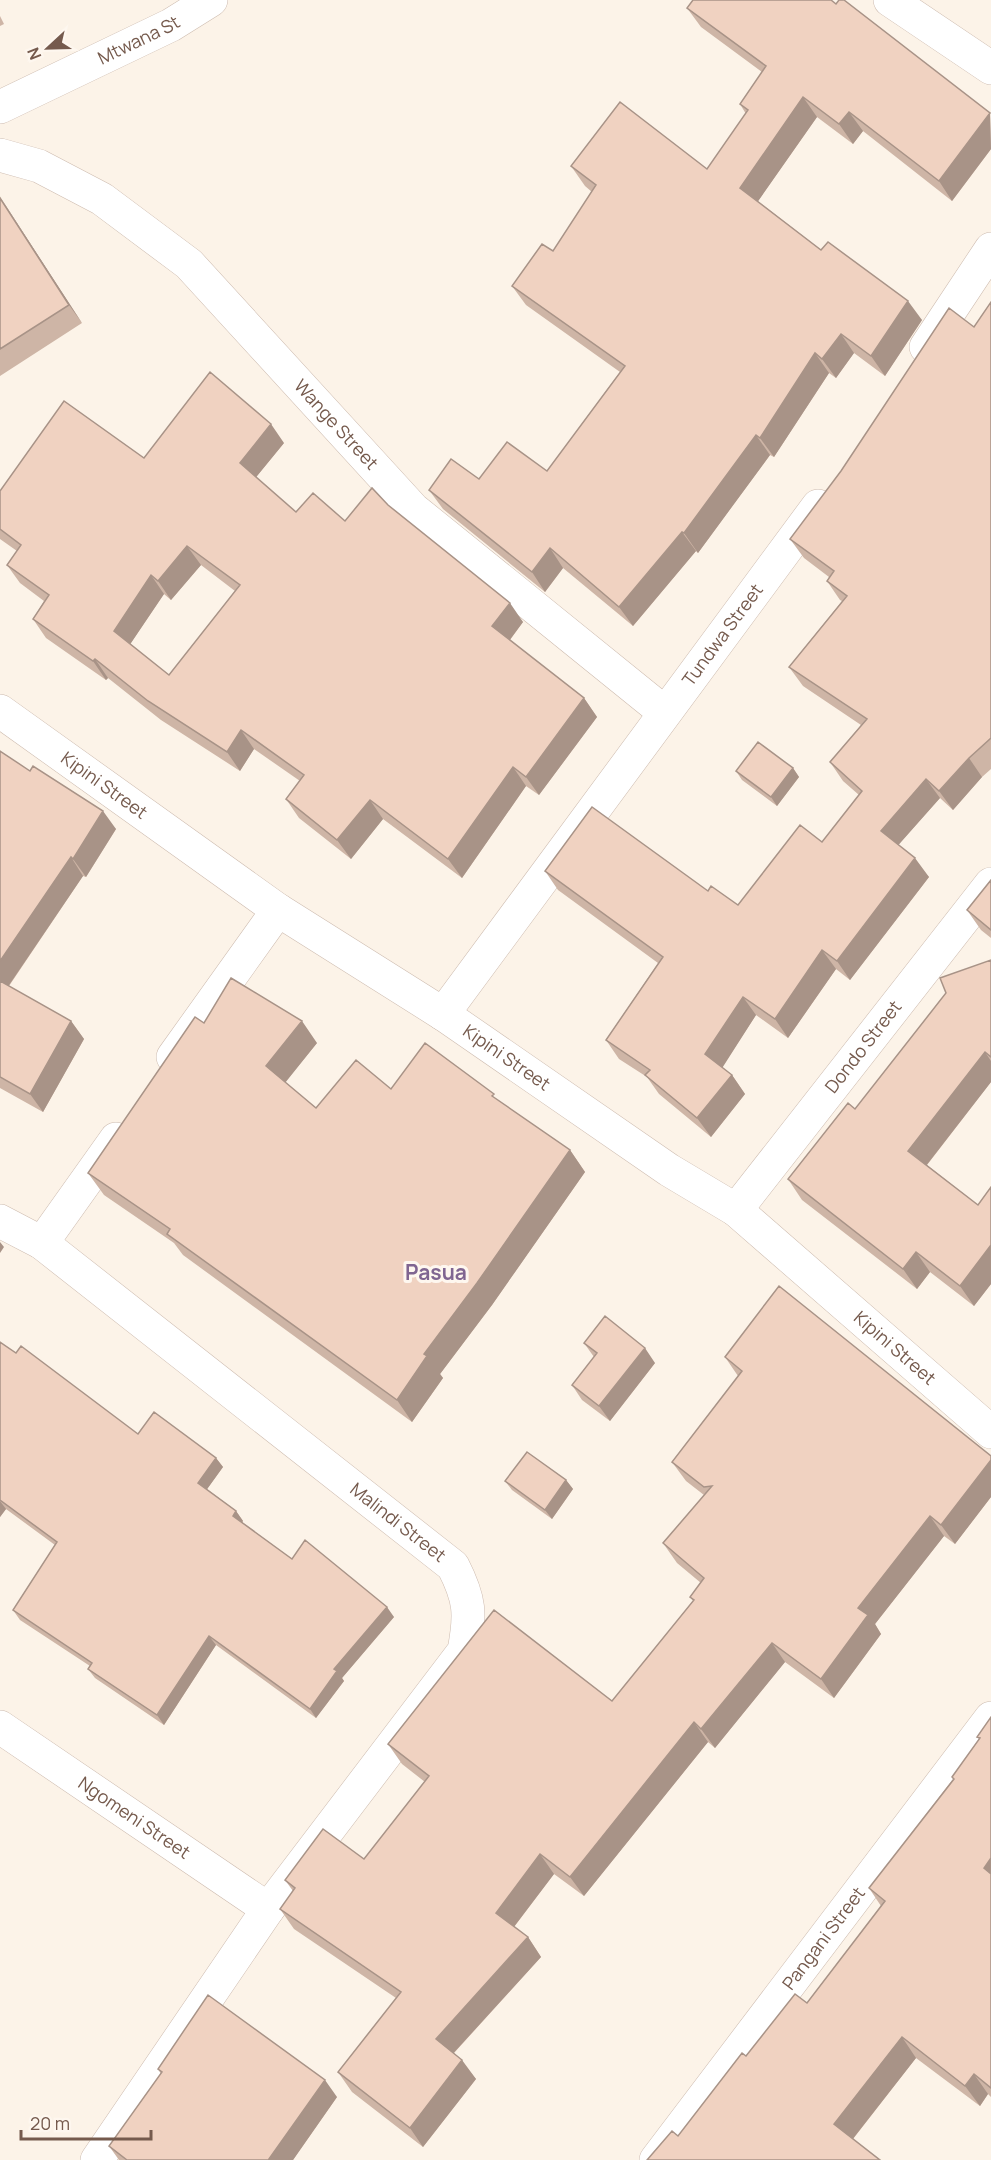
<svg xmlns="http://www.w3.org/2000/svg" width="991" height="2160" viewBox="0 0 991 2160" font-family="Manrope,sans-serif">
  <rect width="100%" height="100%" fill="#fcf3e8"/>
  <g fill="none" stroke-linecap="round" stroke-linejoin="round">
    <defs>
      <g id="street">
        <path d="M 890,0 L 991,68"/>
        <path id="s1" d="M 0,107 L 171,25 L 211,0"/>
        <path id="s2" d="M 0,155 L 39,166 L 102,199 L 189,264 L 413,509 L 664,712"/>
        <path d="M 926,347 L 991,249"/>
        <path id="s3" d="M 0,711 L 278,910 L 443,1014 L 669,1170 L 736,1210 L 991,1432"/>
        <path id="s4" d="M 443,1014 L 818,506"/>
        <path d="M 173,1057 L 278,910"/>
        <path id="s5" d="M 736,1210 L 991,884"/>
        <path id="s6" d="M 0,1221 L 42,1243 L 453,1566 C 470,1599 471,1614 464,1651 L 268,1909 L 97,2160"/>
        <path d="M 42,1243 L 116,1139"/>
        <path id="s7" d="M 0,1727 L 268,1909"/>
        <path id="s8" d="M 656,2160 L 991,1718"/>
      </g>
    </defs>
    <use href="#street" stroke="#cdbbaf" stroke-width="34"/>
    <use href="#street" stroke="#fff" stroke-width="33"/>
  </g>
  <path fill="#ceb5a6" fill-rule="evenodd" d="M 687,8 L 990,113 L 991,149 L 952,201 L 863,131 L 853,144 L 817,117 L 758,201 L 821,250 L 922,320 L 885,376 L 854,353 L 836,378 L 829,373 L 774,457 L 770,455 L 698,553 L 696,551 L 633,626 L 563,568 L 545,592 L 443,509 L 429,490 L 479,479 L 547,471 L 620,372 L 526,305 L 512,286 L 553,251 L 592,192 L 585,186 L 571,166 L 707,169 L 746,114 L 740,104 L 762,72 L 701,27 Z
    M 0,16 L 4,24 L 0,26 Z
    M 0,197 L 82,323 L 0,376 Z
    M 991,302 L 991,769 L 982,777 L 953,810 L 940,798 L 898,845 L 929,877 L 850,980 L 836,969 L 788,1038 L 756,1015 L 722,1067 L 732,1075 L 745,1094 L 711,1137 L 659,1094 L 647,1077 L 619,1059 L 606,1040 L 658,963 L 558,890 L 545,871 L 708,891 L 738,905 L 822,842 L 859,795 L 843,781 L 830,762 L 861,725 L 803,686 L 789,667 L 842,601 L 840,600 L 827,581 L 829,577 L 804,558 L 790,539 L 974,327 Z
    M 284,443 L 256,477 L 296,512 L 345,521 L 388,505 L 523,622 L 510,640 L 584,698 L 597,717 L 539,795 L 526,786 L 462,878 L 383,819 L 351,859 L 299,818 L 286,799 L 300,781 L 254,749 L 240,771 L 161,720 L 108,678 L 106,680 L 46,638 L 33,619 L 44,601 L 20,583 L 7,565 L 17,551 L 0,539 L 0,491 L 144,458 ZM 201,565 L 235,591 L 169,675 L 130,644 L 164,594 L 171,600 Z
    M 0,751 L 116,829 L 86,877 L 83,876 L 9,986 L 71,1021 L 84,1039 L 43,1112 L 0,1088 Z
    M 793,768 L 799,777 L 777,806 L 742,780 L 736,771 Z
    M 991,880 L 991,938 L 981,930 L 967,910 Z
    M 991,960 L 991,1082 L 927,1165 L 978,1205 L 991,1187 L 991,1284 L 974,1306 L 930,1272 L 917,1289 L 802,1200 L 788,1179 L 855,1109 Z
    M 204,1023 L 317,1043 L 285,1082 L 316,1108 L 391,1089 L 499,1101 L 570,1150 L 585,1172 L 492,1305 L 440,1374 L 443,1378 L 412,1422 L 183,1255 L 174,1243 L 104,1195 L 88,1173 Z
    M 0,1342 L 138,1434 L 216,1458 L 223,1467 L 207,1489 L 236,1511 L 243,1521 L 242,1522 L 292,1559 L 394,1617 L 342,1678 L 344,1681 L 316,1718 L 216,1645 L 164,1725 L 95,1678 L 88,1669 L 90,1666 L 20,1620 L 13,1610 L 55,1545 L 6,1509 L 0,1517 Z
    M 584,1343 L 655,1363 L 610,1421 L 582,1400 L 572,1385 L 594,1357 Z
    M 725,1357 L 991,1456 L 991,1497 L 955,1544 L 944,1536 L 875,1624 L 881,1634 L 834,1698 L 785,1662 L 715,1748 L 708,1742 L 584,1896 L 554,1874 L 514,1927 L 528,1937 L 541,1957 L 454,2053 L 476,2079 L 423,2147 L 352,2092 L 338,2072 L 396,1998 L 294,1929 L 280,1909 L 293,1891 L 285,1880 L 364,1859 L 425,1782 L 402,1764 L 388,1744 L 612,1701 L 693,1601 L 690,1597 L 701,1583 L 677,1563 L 663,1543 L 704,1495 L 686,1481 L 672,1462 L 738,1376 Z
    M 566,1480 L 573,1489 L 552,1519 L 512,1490 L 505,1481 Z
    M 991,1717 L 991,2097 L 988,2094 L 980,2106 L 916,2058 L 853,2139 L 678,2136 L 746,2056 L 807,2003 L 881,1906 L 869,1888 L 953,1779 L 952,1777 L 979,1739 L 977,1737 Z
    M 158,2069 L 337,2097 L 293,2160 L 119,2160 L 109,2146 L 161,2074 Z"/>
  <path fill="#a89387" d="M 803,97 L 817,117 L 754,207 L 740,188 Z
    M 849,112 L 863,131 L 853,144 L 839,124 Z
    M 990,113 L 991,149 L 952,201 L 939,181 Z
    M 0,197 L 6,206 L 82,323 L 69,305 Z
    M 908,301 L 922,320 L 885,376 L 871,356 Z
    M 841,334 L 854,353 L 836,378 L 822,359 Z
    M 815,353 L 829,373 L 774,457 L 760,438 Z
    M 271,424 L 284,443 L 253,481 L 240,463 Z
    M 756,435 L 770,455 L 698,553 L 684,533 Z
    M 682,532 L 696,551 L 633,626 L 619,607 Z
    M 187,546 L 201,565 L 171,600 L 158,581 Z
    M 550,548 L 563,568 L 545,592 L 532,572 Z
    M 151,575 L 164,594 L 127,649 L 114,631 Z
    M 510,603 L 523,622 L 506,645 L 492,626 Z
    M 95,659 L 108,678 L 106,680 L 93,661 Z
    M 584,698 L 597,717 L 539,795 L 526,777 Z
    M 241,730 L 254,749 L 240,771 L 227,752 Z
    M 969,758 L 982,777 L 953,810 L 939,791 Z
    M 513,767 L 526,786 L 462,878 L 448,859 Z
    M 793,768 L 799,777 L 777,806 L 771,797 Z
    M 926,779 L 940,798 L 894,850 L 881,831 Z
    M 370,800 L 383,819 L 351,859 L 337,840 Z
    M 103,811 L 116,829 L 86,877 L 73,859 Z
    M 71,857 L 83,876 L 3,994 L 0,989 L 0,961 Z
    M 915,858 L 929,877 L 850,980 L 837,961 Z
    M 822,950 L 836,969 L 788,1038 L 775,1019 Z
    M 743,997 L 756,1015 L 719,1073 L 705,1054 Z
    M 71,1021 L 84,1039 L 43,1112 L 30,1094 Z
    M 302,1021 L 317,1043 L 281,1088 L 266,1066 Z
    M 985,1052 L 991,1061 L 991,1082 L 922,1171 L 908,1151 Z
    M 732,1075 L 745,1094 L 711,1137 L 697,1118 Z
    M 570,1150 L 585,1172 L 492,1305 L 440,1374 L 443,1378 L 412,1422 L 397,1400 L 424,1354 Z
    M 0,1242 L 4,1247 L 0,1253 Z
    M 991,1245 L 991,1284 L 974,1306 L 960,1286 Z
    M 916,1252 L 930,1272 L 917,1289 L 903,1269 Z
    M 645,1348 L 655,1363 L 610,1421 L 599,1406 Z
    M 216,1458 L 223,1467 L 205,1492 L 198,1483 Z
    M 991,1460 L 991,1497 L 955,1544 L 941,1525 Z
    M 566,1480 L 573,1489 L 552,1519 L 545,1510 Z
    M 0,1501 L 6,1509 L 0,1517 Z
    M 236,1511 L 243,1521 L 240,1525 L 233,1516 Z
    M 930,1516 L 944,1536 L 875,1624 L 881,1634 L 834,1698 L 821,1679 L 858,1608 Z
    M 387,1607 L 394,1617 L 342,1678 L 344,1681 L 316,1718 L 310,1709 L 334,1669 Z
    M 209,1636 L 216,1645 L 164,1725 L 157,1715 Z
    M 772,1643 L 785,1662 L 715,1748 L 701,1729 Z
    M 694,1722 L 708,1742 L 584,1896 L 570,1877 Z
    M 540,1854 L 554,1874 L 510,1932 L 496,1913 Z
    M 991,1858 L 991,1879 L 984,1868 Z
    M 528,1937 L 541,1957 L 449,2058 L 436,2039 Z
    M 902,2037 L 916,2058 L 848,2145 L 834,2124 Z
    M 462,2060 L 476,2079 L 423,2147 L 410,2128 Z
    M 974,2074 L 988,2094 L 980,2106 L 965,2086 Z
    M 325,2080 L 337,2097 L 293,2160 L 270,2160 L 269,2159 Z"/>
  <path fill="#f0d2c1" stroke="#a89387" stroke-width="1.5" fill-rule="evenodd" d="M 693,0 L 831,0 L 836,4 L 839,0 L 844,0 L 990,113 L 939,181 L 849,112 L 839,124 L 803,97 L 740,188 L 821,250 L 828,242 L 908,301 L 871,356 L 841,334 L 822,359 L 815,353 L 760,438 L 756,435 L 684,533 L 682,532 L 619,607 L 550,548 L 532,572 L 429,490 L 451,459 L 479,479 L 507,442 L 547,471 L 625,366 L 512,286 L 542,244 L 553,251 L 596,185 L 571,166 L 620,102 L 707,169 L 748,110 L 740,104 L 766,66 L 687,8 Z
    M 0,198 L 69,305 L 0,349 Z
    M 991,302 L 991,738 L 969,758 L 939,791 L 926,779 L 881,831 L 915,858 L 837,961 L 822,950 L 775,1019 L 743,997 L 705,1054 L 732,1075 L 697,1118 L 645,1075 L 650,1070 L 606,1040 L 663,957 L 545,871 L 592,807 L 708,891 L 711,886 L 738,905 L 800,825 L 822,842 L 862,791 L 830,762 L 867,719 L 789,667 L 847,596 L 827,581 L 834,571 L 790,539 L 841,471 L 949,308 L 974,327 Z
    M 210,372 L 271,424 L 240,463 L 296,512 L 313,493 L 345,521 L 372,488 L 388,505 L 510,603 L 492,626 L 584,698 L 526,777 L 513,767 L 448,859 L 370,800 L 337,840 L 286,799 L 304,775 L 241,730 L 227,752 L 148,701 L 95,659 L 93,661 L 33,619 L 49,595 L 7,565 L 21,545 L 0,529 L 0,491 L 64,401 L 144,458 ZM 187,546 L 240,585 L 169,675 L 114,631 L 151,575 L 158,581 Z
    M 758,742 L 793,768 L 771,797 L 736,771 Z
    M 0,751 L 30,771 L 33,766 L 103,811 L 73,859 L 71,857 L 0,961 Z
    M 991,880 L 991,930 L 967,910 Z
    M 991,960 L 991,1057 L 985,1052 L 908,1151 L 978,1205 L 991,1187 L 991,1245 L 960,1286 L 916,1252 L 903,1269 L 788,1179 L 848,1103 L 855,1109 L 946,993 L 940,978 Z
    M 231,978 L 302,1021 L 266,1066 L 316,1108 L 356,1060 L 391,1089 L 425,1043 L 494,1094 L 492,1096 L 570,1150 L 477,1283 L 424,1354 L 427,1356 L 397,1400 L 167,1234 L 170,1229 L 88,1173 L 195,1017 L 204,1023 Z
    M 0,981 L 71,1021 L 30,1094 L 0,1077 Z
    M 779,1286 L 991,1456 L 991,1460 L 941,1525 L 930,1516 L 858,1608 L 868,1615 L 821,1679 L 772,1643 L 701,1729 L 694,1722 L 570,1877 L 540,1854 L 496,1913 L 528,1937 L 436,2039 L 462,2060 L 410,2128 L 338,2072 L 401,1992 L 280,1909 L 295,1888 L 285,1880 L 323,1829 L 364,1859 L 429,1776 L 388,1744 L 494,1610 L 612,1701 L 694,1600 L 690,1597 L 704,1578 L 663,1543 L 712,1486 L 704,1487 L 672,1462 L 742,1371 L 725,1357 Z
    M 605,1316 L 645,1348 L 599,1406 L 572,1385 L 597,1353 L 584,1343 Z
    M 0,1342 L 16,1353 L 21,1346 L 138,1434 L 154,1412 L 216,1458 L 198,1483 L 236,1511 L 233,1516 L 292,1559 L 305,1540 L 387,1607 L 334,1669 L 337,1671 L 310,1709 L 209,1636 L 157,1715 L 88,1669 L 92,1663 L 13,1610 L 57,1542 L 0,1500 Z
    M 527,1452 L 566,1480 L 545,1510 L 505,1481 Z
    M 991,1717 L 991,1858 L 984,1868 L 991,1874 L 991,2088 L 974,2074 L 965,2086 L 902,2037 L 834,2124 L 880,2160 L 647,2160 L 672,2131 L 678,2136 L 742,2053 L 746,2056 L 795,1994 L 807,2003 L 885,1901 L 869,1888 L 954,1779 L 952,1777 L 980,1738 L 977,1737 Z
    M 208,1995 L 325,2080 L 269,2159 L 270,2160 L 127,2160 L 109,2146 L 162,2072 L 158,2069 Z"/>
  <g text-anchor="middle" stroke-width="6" stroke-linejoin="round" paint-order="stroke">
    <g font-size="18" fill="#755a4d" stroke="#fef7ef">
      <text dy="6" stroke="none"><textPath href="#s1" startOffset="154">Mtwana St</textPath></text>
      <text dy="6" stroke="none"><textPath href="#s2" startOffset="438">Wange Street</textPath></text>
      <text dy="6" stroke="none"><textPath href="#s4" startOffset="471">Tundwa Street</textPath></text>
      <text dy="6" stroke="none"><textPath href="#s3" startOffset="128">Kipini Street</textPath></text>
      <text dy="6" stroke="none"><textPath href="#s5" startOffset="207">Dondo Street</textPath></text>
      <text dy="6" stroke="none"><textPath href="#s3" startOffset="614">Kipini Street</textPath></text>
      <text dy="6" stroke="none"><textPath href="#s3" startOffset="1100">Kipini Street</textPath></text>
      <text dy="6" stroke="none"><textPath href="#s6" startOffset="500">Malindi Street</textPath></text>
      <text dy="6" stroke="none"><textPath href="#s7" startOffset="162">Ngomeni Street</textPath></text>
      <text dy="6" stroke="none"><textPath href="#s8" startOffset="278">Pangani Street</textPath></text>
    </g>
    <g font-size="21" font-weight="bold" fill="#806591" stroke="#fef7ef">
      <text x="436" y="1280">Pasua</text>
    </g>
  </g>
  <g transform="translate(48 48) rotate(248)" stroke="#fef7ef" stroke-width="4.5" paint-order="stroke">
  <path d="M0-4.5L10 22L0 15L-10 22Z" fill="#755a4d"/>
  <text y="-9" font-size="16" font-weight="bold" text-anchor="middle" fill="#755a4d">N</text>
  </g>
  <path d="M21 2130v9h130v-9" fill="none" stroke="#755a4d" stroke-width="3"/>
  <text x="30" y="2130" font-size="18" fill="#755a4d" stroke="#fef7ef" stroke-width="4.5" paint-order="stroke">20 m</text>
</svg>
